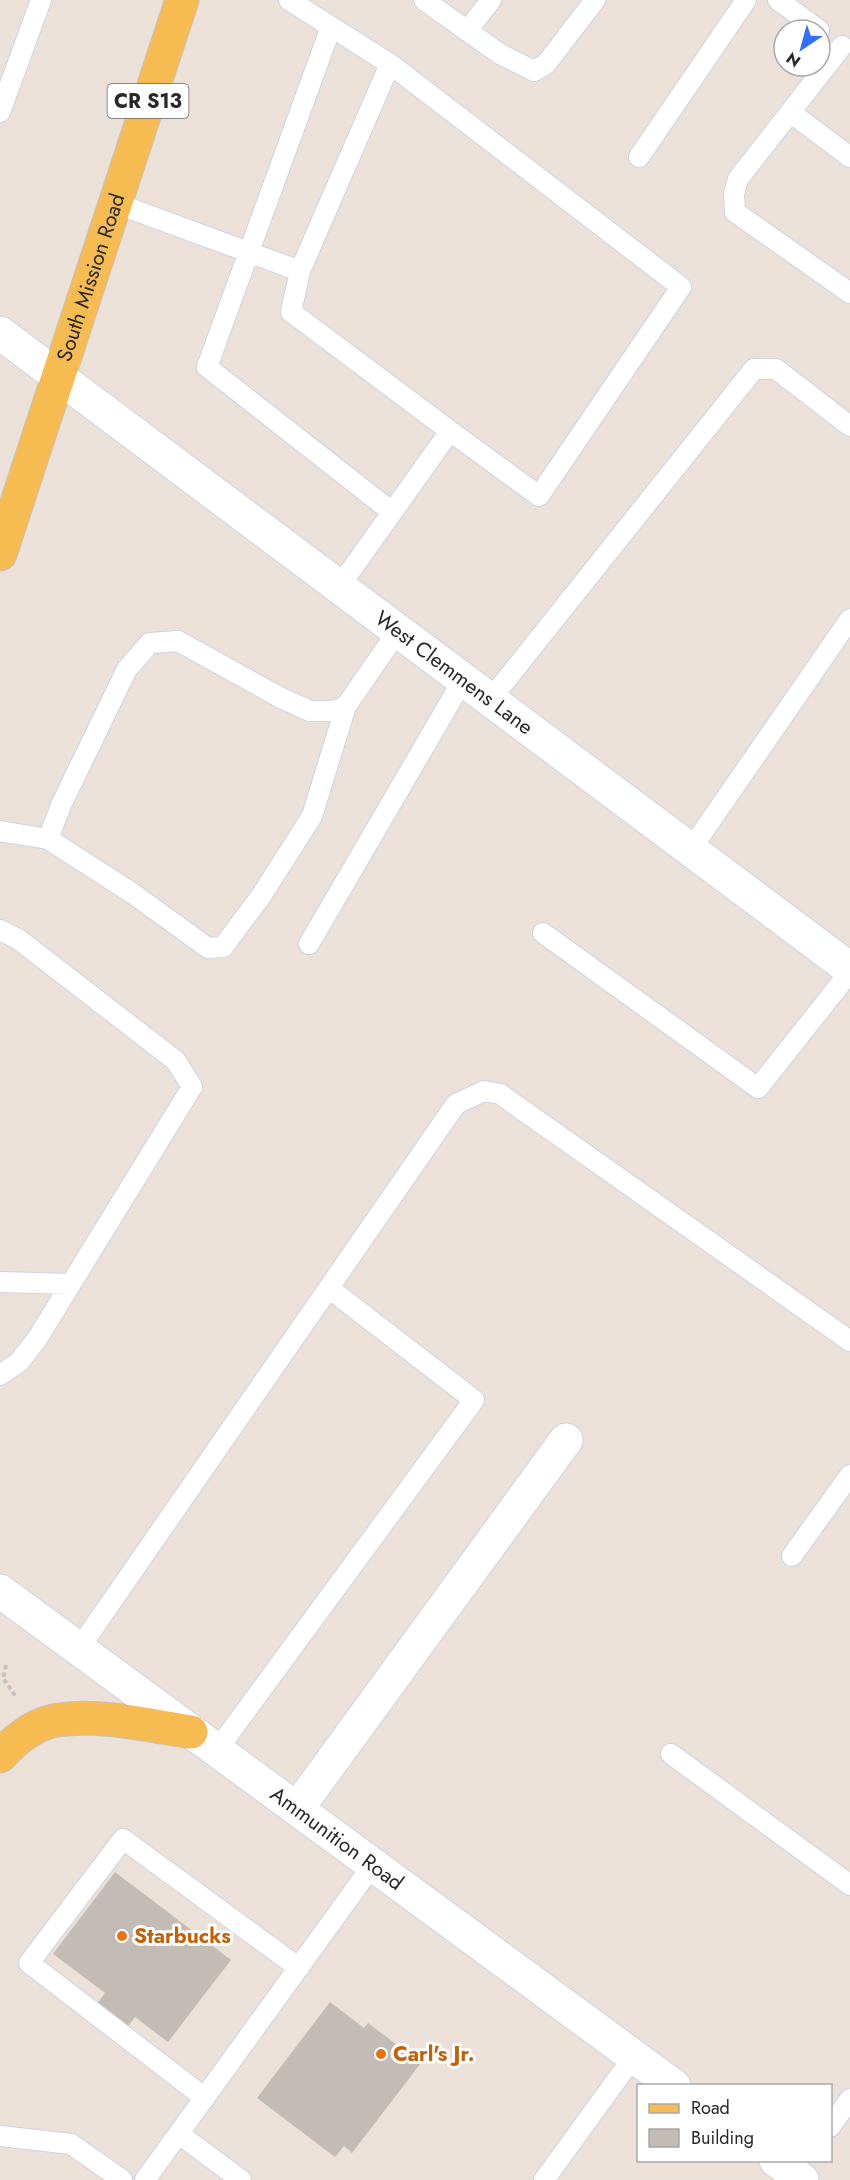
<svg xmlns="http://www.w3.org/2000/svg" width="850" height="2180" viewBox="0 0 850 2180" font-family="Jost,sans-serif">
  <rect width="100%" height="100%" fill="#ebe1d8"/>
  <path fill="#c3bbb5" d="M 115,1872 L 231,1960 L 168,2042 L 135,2017 L 123,2033 L 93,2009 L 105,1993 L 53,1954 Z
    M 330,2002 L 364,2028 L 368,2023 L 421,2063 L 352,2153 L 344,2146 L 335,2157 L 257,2098 Z"/>
  <g fill="none" stroke-linecap="round" stroke-linejoin="round">
    <defs>
      <path id="lane" d="M 289,0 L 390,64 L 300,271
        M 424,0 L 500,54 L 534,71 L 546,64 L 595,0
        M 778,0 L 819,30
        M 331,27 L 207,367 L 392,512
        M 467,31 L 491,0
        M 842,46 L 738,179 L 734,194 L 735,212 L 850,293
        M 390,64 L 681,287 L 539,496 L 450,431
        M 0,112 L 41,0
        M 790,112 L 850,157
        M 639,157 L 746,0
        M 115,203 L 300,271 L 291,312 L 450,431 L 339,587
        M 490,700 L 754,369 L 776,369 L 850,426
        M 346,706 L 312,816 L 261,896 L 223,947 L 208,948 L 132,893 L 48,839 L 62,803 L 127,669 L 150,643 L 178,641 L 281,698 L 310,711 L 333,711 L 346,706 L 398,631
        M 0,831 L 48,839
        M 691,849 L 850,619
        M 0,930 L 18,939 L 176,1061 L 192,1087 L 37,1339 L 19,1362 L 0,1375
        M 543,933 L 758,1088 L 850,972
        M 309,944 L 463,680
        M 0,1282 L 71,1284
        M 792,1556 L 850,1475
        M 78,1650 L 456,1104 L 484,1091 L 500,1094 L 850,1341
        M 217,1750 L 474,1400 L 330,1289
        M 671,1754 L 850,1885
        M 205,2098 L 29,1963 L 123,1839 L 299,1968
        M 830,2127 L 850,2099
        M 179,2134 L 241,2180
        M 0,2136 L 71,2144 L 122,2180
        M 145,2180 L 372,1866
        M 544,2180 L 634,2056"/>
      <path id="street" d="M 297,1809 L 566,1440"/>
      <g id="secondary">
        <path id="s1" d="M 0,333 L 850,969"/>
        <path id="s2" d="M 0,1591 L 674,2086"/>
        <path d="M 776,2160 L 802,2180"/>
      </g>
      <g id="primary">
        <path id="s3" d="M 0,554 L 182,0"/>
        <path d="M 0,1756 C 15,1740 35,1723 58,1720 C 102,1714 148,1725 191,1732"/>
      </g>
    </defs>
    <use href="#lane" stroke="#ced4e2" stroke-width="22"/>
    <use href="#street" stroke="#ced4e2" stroke-width="35"/>
    <use href="#secondary" stroke="#ced4e2" stroke-width="35"/>
    <use href="#primary" stroke="#c3c3c3" stroke-width="35"/>
    <path stroke="#c3c3c3" stroke-width="4" stroke-dasharray="4.5 3" stroke-linecap="butt" d="M 6,1665 L 3,1678 L 16,1697"/>
    <use href="#lane" stroke="#fff" stroke-width="20"/>
    <use href="#street" stroke="#fff" stroke-width="33"/>
    <use href="#secondary" stroke="#fff" stroke-width="33"/>
    <use href="#primary" stroke="#f6bc52" stroke-width="33"/>
  </g>
  <g fill="#e8710a" stroke="#fff" stroke-width="2">
    <circle cx="122" cy="1936" r="6"/>
    <circle cx="381" cy="2054" r="6"/>
  </g>
  <g text-anchor="middle" stroke-width="6" stroke-linejoin="round" paint-order="stroke">
    <rect fill="#fff" stroke="#686868" stroke-width="1.5" x="107.5" y="84" width="81" height="34" rx="4.5"/>
    <g font-size="20" font-weight="bold" fill="#282828">
      <text x="148" y="108">CR S13</text>
    </g>
    <g font-size="21" fill="#282828" stroke="#fff">
      <text dy="7" stroke="none"><textPath href="#s3" startOffset="291">South Mission Road</textPath></text>
      <text dy="7" stroke="none"><textPath href="#s1" startOffset="567">West Clemmens Lane</textPath></text>
      <text dy="7" stroke="none"><textPath href="#s2" startOffset="418">Ammunition Road</textPath></text>
    </g>
    <g font-size="21" font-weight="bold" fill="#c56008" stroke="#fff" text-anchor="start">
      <text x="134" y="1943">Starbucks</text>
      <text x="393" y="2061">Carl's Jr.</text>
    </g>
  </g>
  <rect x="637" y="2084" width="195" height="78" fill="#ffffff" stroke="#a9a9a9" stroke-width="1.5"/>
  <rect x="649" y="2104" width="30" height="9" fill="#f6bc52" stroke="#a9a9a9" stroke-width="1.5"/>
  <text x="691" y="2114" font-size="18" fill="#282828">Road</text>
  <rect x="649" y="2129" width="30" height="18" fill="#c3bbb5" stroke="#a9a9a9" stroke-width="1.5"/>
  <text x="691" y="2144" font-size="18" fill="#282828">Building</text>
  <g transform="translate(802 48) rotate(216)"><circle r="28" fill="#ffffff" stroke="#a9a9a9" stroke-width="1.5"/>
  <path d="M0-4.5L10 22L0 15L-10 22Z" fill="#3170ff"/>
  <text y="-9" font-size="16" font-weight="bold" text-anchor="middle" fill="#282828">N</text>
  </g>
</svg>
